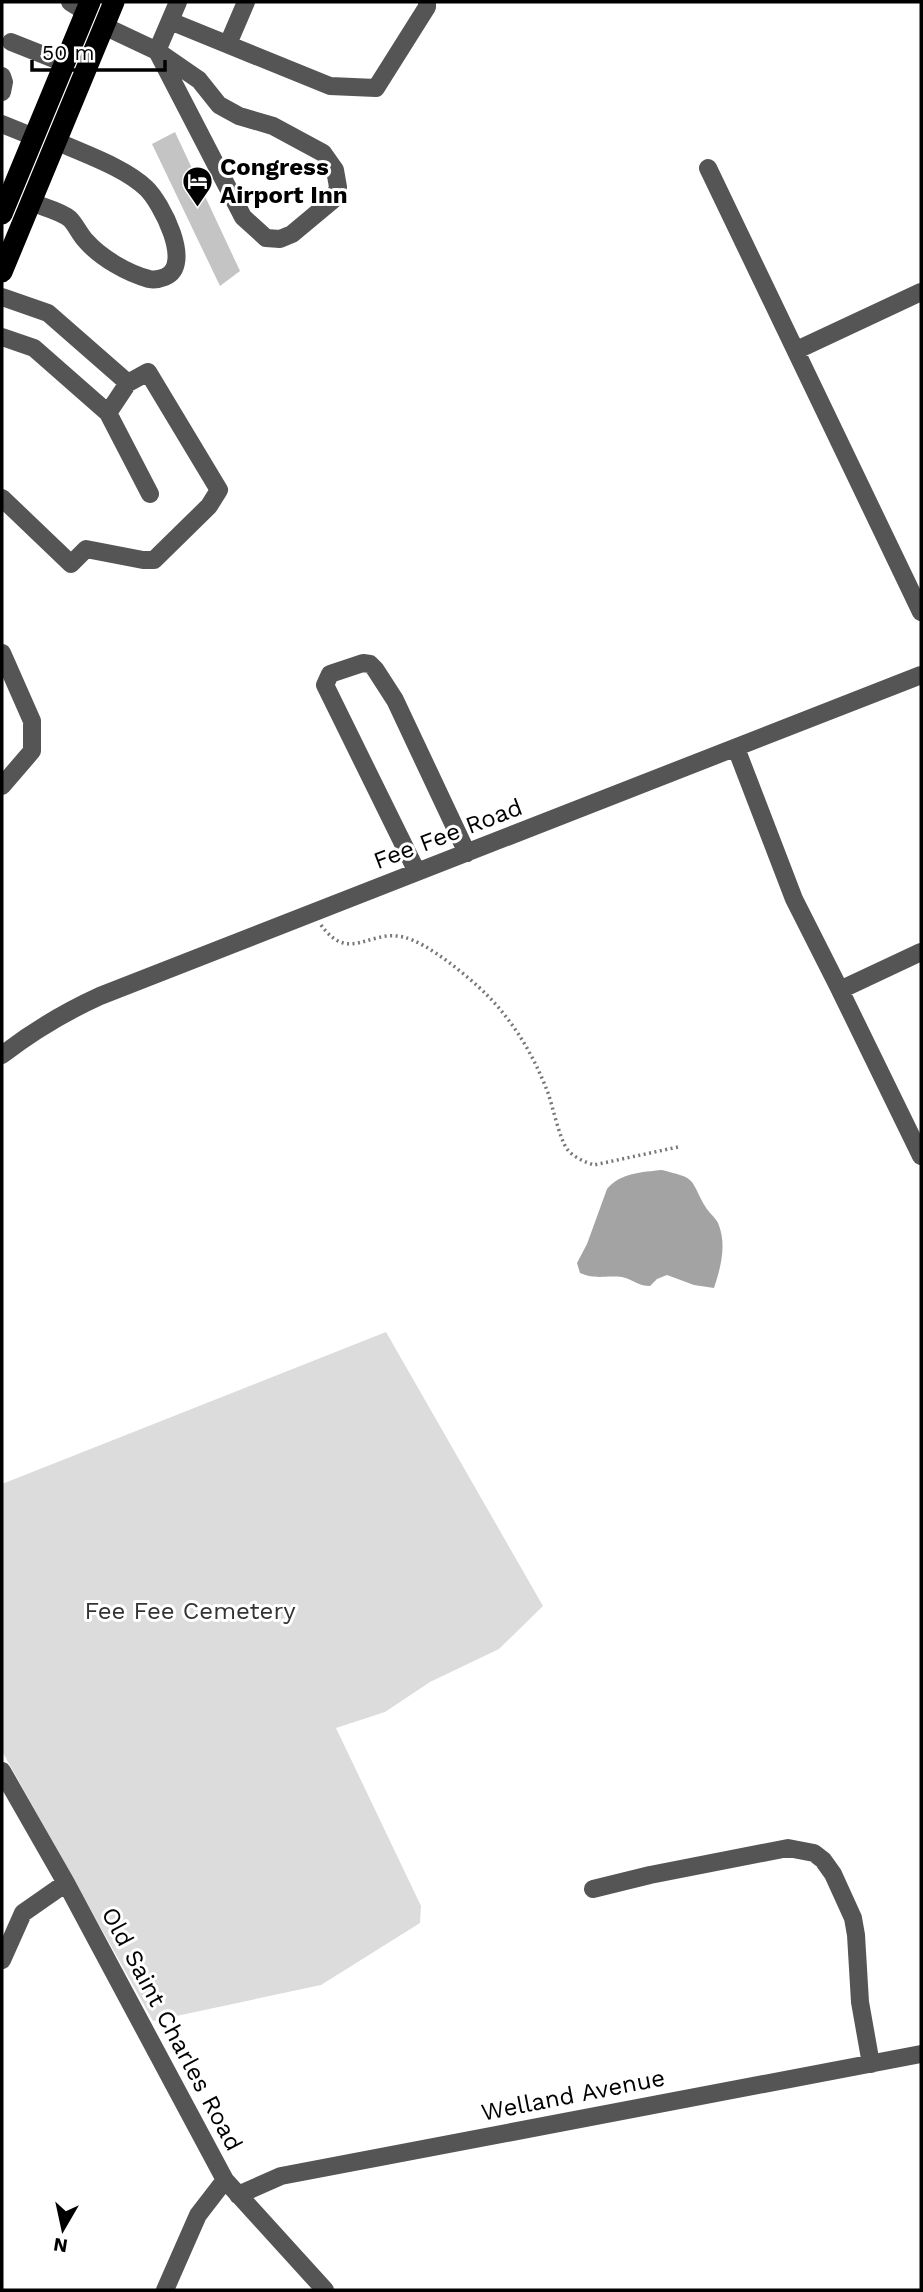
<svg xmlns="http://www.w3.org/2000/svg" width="923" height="2292" viewBox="0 0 923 2292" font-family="'Work Sans',sans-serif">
  <rect width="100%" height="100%" fill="#fff"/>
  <path fill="#dcdcdc" d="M 386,1332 L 543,1606 L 499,1649 L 430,1682 L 385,1712 L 336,1728 L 421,1906 L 420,1923 L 321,1985 L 153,2021 L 2,1751 L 2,1484 Z"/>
  <path fill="#a3a3a3" d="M 662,1170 C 696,1179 689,1176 705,1206 C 708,1212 715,1217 718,1223 C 727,1244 721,1267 714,1288 L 694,1285 L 667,1275 L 657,1279 L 650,1286 C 638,1286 632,1279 622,1277 C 605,1275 597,1280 580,1273 L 577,1263 L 587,1244 L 607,1189 C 620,1173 642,1172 662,1170 Z"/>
  <path fill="#c4c4c4" d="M 175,132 L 240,271 L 220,286 L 152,144 Z"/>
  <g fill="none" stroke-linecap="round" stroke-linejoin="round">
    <path stroke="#777" stroke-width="3.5" stroke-dasharray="2 3.5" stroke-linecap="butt" d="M 321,925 C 349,964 369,929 403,937 C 427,942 469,977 486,994 C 514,1022 534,1056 548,1093 C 553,1107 559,1137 567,1149 C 573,1157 585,1162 594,1165 L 678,1147"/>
    <path stroke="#555" stroke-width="18" d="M 70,2 L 86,12
      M 170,21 L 330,86 L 376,88 L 427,7 L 427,2
      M 104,26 L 157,51 L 178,2
      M 11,42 L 64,63
      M 228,44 L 246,2
      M 157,51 L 199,80 L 219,105 L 239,116 L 273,126 L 323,153 L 335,170 L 338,187 L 334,199 L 292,234 L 280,239 L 266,238 L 243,217 Z
      M 2,76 L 4,82 L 2,92
      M 2,124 L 34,137
      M 708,168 L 921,612
      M 31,202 C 42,207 61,211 70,219 C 76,225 80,235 86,241 C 101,258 127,273 149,279 C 154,280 160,279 165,277 C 194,265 161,202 146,188 C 124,167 84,154 56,141
      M 2,297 L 48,313 L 128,383 L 148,372 L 219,490 L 209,506 L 154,560 L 143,560 L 86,549 L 71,564 L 2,498
      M 2,337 L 34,348 L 108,413 L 150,494
      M 797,350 L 921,292
      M 108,413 L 128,383
      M 2,653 L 32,721 L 32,751 L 2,786
      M 736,748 L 794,899 L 840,990
      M 417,872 L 325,685 L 330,674 L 363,663 L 370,664 L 375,669 L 395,700 L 467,853
      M 921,952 L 840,990 L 921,1156
      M 2,1055 C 33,1031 65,1012 100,996 L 921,675
      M 2,1771 L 66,1883 L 225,2180 L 325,2290
      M 593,1889 L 650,1875 L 788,1848 L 814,1853 L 823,1860 L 833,1874 L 853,1918 L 856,1935 L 860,2002 L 871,2064
      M 2,1960 L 23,1913 L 66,1883
      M 238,2195 L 281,2176 L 921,2054
      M 165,2290 L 198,2215 L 225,2180"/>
    <path stroke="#000" stroke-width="21" d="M 2,214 L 90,2
      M 2,272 L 114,2"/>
  </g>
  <defs>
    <symbol id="hotel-pin" viewBox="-11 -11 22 30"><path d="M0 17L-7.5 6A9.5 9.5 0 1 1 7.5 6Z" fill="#000" stroke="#fff"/><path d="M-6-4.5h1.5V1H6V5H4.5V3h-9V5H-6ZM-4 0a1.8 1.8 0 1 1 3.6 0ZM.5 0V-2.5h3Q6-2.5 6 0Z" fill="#fff"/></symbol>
  </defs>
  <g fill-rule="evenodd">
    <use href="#hotel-pin" x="180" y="164" width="35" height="47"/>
  </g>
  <g text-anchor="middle" stroke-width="6" stroke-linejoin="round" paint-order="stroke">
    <g font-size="24" font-weight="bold" fill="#000" stroke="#fff" text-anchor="start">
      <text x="220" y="175">Congress<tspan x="220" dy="28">Airport Inn</tspan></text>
    </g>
    <g font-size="24" fill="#000" stroke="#fff">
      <text transform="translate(448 834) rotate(-21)" y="8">Fee Fee Road</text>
      <text transform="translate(172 2029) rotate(62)" y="8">Old Saint Charles Road</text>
      <text transform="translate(573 2095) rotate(-11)" y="8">Welland Avenue</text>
    </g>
    <g font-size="24" fill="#333" stroke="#fff">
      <text x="190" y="1619">Fee Fee Cemetery</text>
    </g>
  </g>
  <rect width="923" height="2292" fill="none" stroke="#000000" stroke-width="7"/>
  <g transform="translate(63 2229) rotate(189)" stroke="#ffffff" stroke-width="5" paint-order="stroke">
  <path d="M0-5L12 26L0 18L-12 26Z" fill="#000000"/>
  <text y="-10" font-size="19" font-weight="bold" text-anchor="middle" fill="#000000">N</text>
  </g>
  <path d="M32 60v10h133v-10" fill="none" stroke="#000000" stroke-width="3.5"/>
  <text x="42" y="60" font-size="21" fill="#000000" stroke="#ffffff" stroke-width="5" paint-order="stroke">50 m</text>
</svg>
